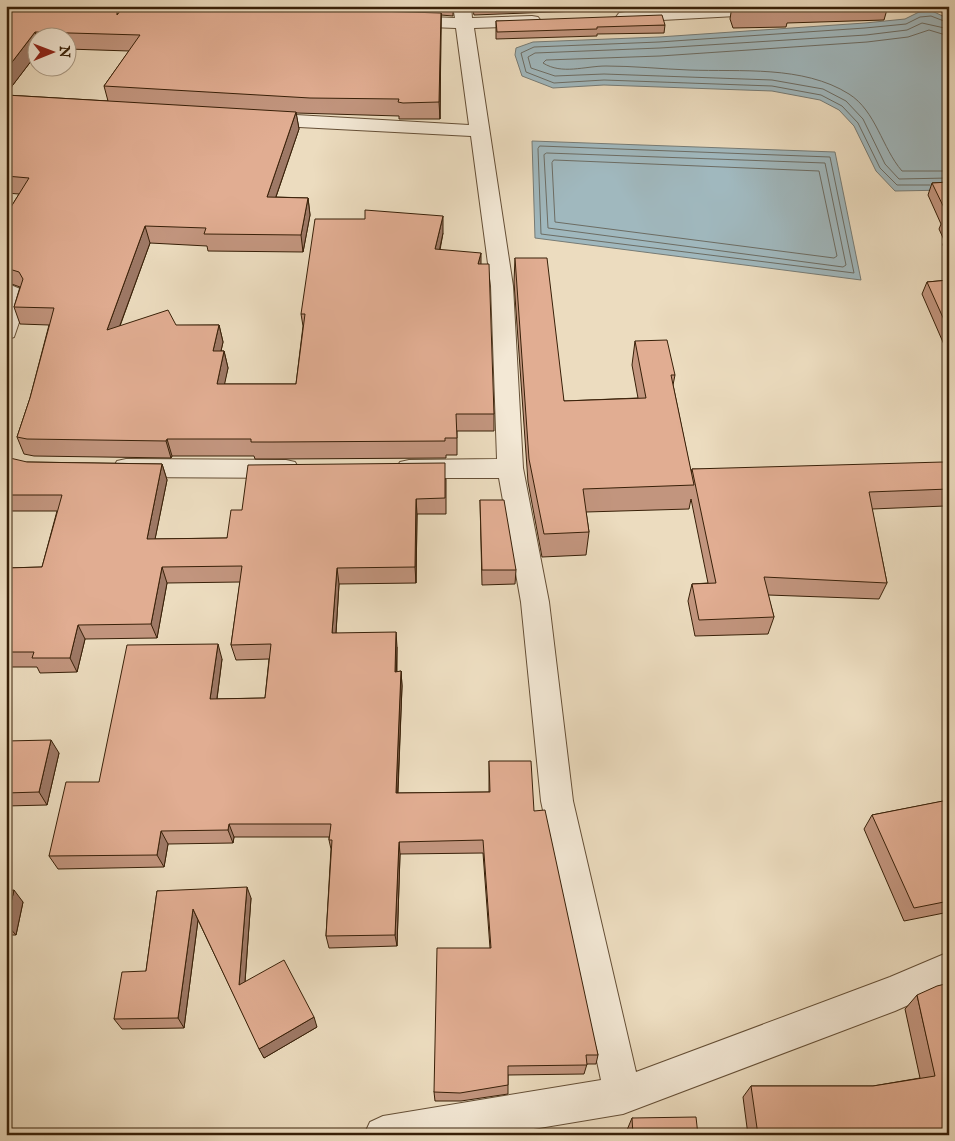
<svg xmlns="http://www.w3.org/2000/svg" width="955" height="1141" viewBox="0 0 955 1141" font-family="'IM FELL English',serif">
  <rect width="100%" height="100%" fill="#ecdcbf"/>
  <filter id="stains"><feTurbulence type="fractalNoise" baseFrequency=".004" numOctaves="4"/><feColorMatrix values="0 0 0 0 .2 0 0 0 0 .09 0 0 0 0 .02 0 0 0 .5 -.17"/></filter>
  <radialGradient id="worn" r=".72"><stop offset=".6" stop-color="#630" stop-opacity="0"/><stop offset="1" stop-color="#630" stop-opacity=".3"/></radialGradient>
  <path fill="#a0b8be" stroke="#767b75" d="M 932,11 L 949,19 L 949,190 L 895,191 L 876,171 L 854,126 L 839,110 L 820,100 L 772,91 L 604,85 L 553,88 L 522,76 L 515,55 L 516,48 L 533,42 L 659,37 L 865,23 L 905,19 L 919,12 Z
    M 532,141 L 835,152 L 861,280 L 535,238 Z"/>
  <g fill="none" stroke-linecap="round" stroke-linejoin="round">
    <path stroke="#6c6c63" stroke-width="1" d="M 949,29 L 922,23 L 907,30 L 866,35 L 660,48 L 535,53 L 528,57 L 531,68 L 555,76 L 604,74 L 772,80 L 823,89 L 846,101 L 863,119 L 885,164 L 899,179 L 949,178
      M 949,36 L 929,30 L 908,37 L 867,42 L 660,56 L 546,60 L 543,63 C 562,75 585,66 606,66 C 634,66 662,69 689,70 C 740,72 803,65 849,94 C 876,111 882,148 902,171 L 949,171
      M 540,146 L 830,157 L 854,273 L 541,234 L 538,149 Z
      M 547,153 L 825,163 L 846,265 L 843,267 L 548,228 L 544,155 Z
      M 554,160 L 819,171 L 837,256 L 834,258 L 555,222 L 552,163 Z
      M 930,185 L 897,185 L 880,168 L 858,123 L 842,106 L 821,95 L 772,86 L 604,80 L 554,83 L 526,72 L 521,53 L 534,47 L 659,42 L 865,28 L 906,24 L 920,17 L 931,16 L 949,23"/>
    <defs>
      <path id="street" d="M 453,6 L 471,6 L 472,18 L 532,16 L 538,17 L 541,21 L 538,25 L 532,26 L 474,28 L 513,286 L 523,468 L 549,602 L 573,801 L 636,1072 L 890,977 L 949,952 L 949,987 L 895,1011 L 623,1114 L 497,1135 L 364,1135 L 370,1122 L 383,1116 L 601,1080 L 541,801 L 521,602 L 499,478 L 409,478 L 400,476 L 396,469 L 400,462 L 409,460 L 497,459 L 491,286 L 471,136 L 261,125 L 254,123 L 251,119 L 254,115 L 261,113 L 469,125 L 456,28 L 405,26 L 399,25 L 396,21 L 399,17 L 405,16 L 455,18 Z
        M 728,6 L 836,6 L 828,11 L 625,22 L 619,21 L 616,17 L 619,13 L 625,12 Z
        M 6,283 L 25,291 L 28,296 L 14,337 L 6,340 Z
        M 126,459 L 286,460 L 295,462 L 299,469 L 295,476 L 286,478 L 126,477 L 117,475 L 113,468 L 117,461 Z"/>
    </defs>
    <use href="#street" stroke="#654f36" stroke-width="2"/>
    <use href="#street" fill="#f3e8d5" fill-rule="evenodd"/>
  </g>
  <path fill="#c2957e" stroke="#382008" d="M 6,6 L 64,6 L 64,7 L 118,14 L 124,6 L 453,6 L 453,16 L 441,15 L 440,119 L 399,119 L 399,116 L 296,113 L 299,129 L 276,197 L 308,198 L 310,215 L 303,252 L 208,251 L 207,246 L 150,243 L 120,326 L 219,325 L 223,342 L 221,351 L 224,351 L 228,368 L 224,384 L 296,384 L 303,326 L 301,314 L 443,233 L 440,250 L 481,264 L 494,414 L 494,431 L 457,431 L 457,455 L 446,455 L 446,458 L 276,459 L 255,459 L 254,456 L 172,456 L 171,458 L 34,456 L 24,454 L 17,437 L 30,398 L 49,325 L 20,324 L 14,307 L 20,287 L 6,282 L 6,215 L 19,194 L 6,193 L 6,95 L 108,101 L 104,86 L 129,51 L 68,49 L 68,38 L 38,38 L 38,52 L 6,94 Z
    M 472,6 L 657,6 L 657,8 L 474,15 Z
    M 732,6 L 888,6 L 884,20 L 787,23 L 786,27 L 733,28 L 730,19 Z
    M 496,21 L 665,25 L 664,33 L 597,34 L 597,36 L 496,39 Z
    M 949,182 L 949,258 L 943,245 L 944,240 L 939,229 L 941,224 L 928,195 L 932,183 Z
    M 515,258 L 564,401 L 638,398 L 632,365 L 635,341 L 675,375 L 673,385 L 691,473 L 692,469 L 949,476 L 949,498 L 945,506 L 872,509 L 887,583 L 879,599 L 768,595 L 774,617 L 768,634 L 695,636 L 688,601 L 692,584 L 708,583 L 691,499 L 689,509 L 586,512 L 589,532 L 586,555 L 542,557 L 528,482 L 514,282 Z
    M 949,280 L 949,356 L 922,294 L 927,282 Z
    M 27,462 L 162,464 L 167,480 L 155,539 L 227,538 L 242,510 L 446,479 L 446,514 L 417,514 L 416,583 L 339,584 L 336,633 L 397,647 L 397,672 L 401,671 L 402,686 L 398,793 L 489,792 L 489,761 L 534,811 L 598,1055 L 596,1064 L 587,1064 L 584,1074 L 508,1075 L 508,1094 L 461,1101 L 435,1101 L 434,1092 L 490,948 L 483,853 L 400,854 L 397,946 L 329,948 L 326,936 L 331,849 L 329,840 L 329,837 L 234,837 L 233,843 L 168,844 L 164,867 L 58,869 L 49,856 L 99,782 L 222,659 L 217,699 L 265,698 L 269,659 L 236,660 L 231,645 L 240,582 L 167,583 L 157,638 L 85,639 L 77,672 L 40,673 L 37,667 L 6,667 L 6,568 L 42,567 L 57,511 L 6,511 L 6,471 Z
    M 480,500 L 516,570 L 515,584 L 482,585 Z
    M 6,741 L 59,753 L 47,805 L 6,806 Z
    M 949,800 L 949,912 L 904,921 L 864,829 L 872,815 Z
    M 6,891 L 23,902 L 16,935 L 6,935 Z
    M 157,891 L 251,898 L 245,982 L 317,1027 L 264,1058 L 198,920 L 184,1028 L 122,1029 L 114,1019 L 146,971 Z
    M 917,995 L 949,1135 L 748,1135 L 743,1097 L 751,1086 L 873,1086 L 920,1078 L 905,1009 Z
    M 632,1118 L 698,1135 L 628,1135 L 627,1130 Z"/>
  <path fill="#9e7966" stroke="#382008" d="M 441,13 L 441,29 L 440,119 L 439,102 Z
    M 35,32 L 38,41 L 38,52 L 6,94 L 6,70 Z
    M 296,112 L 299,129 L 270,214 L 267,197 Z
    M 308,198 L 310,215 L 303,252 L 301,235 Z
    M 443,216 L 443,233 L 436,266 L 435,249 Z
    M 145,226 L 150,243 L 112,347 L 107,330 Z
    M 481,253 L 481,270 L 478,264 Z
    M 219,325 L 223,342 L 217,368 L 213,351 Z
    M 224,351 L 228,368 L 221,401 L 217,384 Z
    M 167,439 L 172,456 L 171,458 L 166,441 Z
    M 162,464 L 167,480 L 152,554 L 147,539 Z
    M 416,499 L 417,514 L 416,583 L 415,567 Z
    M 162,567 L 167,583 L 157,638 L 151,624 Z
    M 337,568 L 339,584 L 335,647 L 332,633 Z
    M 78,625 L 85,639 L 77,672 L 70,658 Z
    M 396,632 L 397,647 L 396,686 L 395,672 Z
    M 218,644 L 222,659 L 215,713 L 210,699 Z
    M 401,671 L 402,686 L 397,807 L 396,793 Z
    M 51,740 L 59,753 L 47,805 L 39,792 Z
    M 229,824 L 234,837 L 233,843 L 228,830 Z
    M 161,831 L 168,844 L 164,867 L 157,855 Z
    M 399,842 L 400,854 L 397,946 L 395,935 Z
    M 247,887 L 251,898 L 244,995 L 239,985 Z
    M 14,890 L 23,902 L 16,935 L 6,924 Z
    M 193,909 L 198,920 L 184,1028 L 178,1018 Z
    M 314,1017 L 317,1027 L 264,1058 L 259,1049 Z"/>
  <path fill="#e1ad92" stroke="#382008" d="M 6,6 L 54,6 L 54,7 L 117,10 L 117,15 L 124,6 L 296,6 L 342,10 L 441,13 L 439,102 L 403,103 L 398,102 L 399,99 L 310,98 L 104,86 L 140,35 L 35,32 L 6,70 Z
    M 734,6 L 789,6 L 790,10 L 736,11 Z
    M 662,15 L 665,25 L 597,27 L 597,29 L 497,32 L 496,21 Z
    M 6,95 L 296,112 L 267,197 L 308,198 L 301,235 L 204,234 L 206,228 L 145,226 L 107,330 L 168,310 L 176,325 L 219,325 L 213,351 L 224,351 L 217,384 L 296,384 L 305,314 L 301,314 L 315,219 L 365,219 L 365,210 L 443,216 L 435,249 L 481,253 L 478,264 L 489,264 L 494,414 L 456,414 L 457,438 L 445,438 L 445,441 L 273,442 L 251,442 L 251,439 L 167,439 L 166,441 L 27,439 L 17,437 L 30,398 L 54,308 L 14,307 L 23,279 L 19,272 L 6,268 L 6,215 L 29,178 L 6,176 Z
    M 949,182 L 949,227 L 944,216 L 948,216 L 932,183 Z
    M 515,258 L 547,258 L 564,401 L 646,398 L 635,341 L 667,340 L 675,375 L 671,375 L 694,485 L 583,489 L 589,532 L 544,534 L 529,459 Z
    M 949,280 L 949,331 L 927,282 Z
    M 10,458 L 27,462 L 162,464 L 147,539 L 227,538 L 231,510 L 242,510 L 248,465 L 445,463 L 445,498 L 416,499 L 415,567 L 337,568 L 332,633 L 396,632 L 395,672 L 401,671 L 396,793 L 490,792 L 489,761 L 531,761 L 534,811 L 545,810 L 598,1055 L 586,1055 L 587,1065 L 508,1066 L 508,1085 L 460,1093 L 434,1092 L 437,948 L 491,948 L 483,840 L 399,842 L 395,935 L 326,936 L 332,840 L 329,840 L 331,824 L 229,824 L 228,830 L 161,831 L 157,855 L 49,856 L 66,782 L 99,782 L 127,645 L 218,644 L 210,699 L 265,698 L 271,644 L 231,645 L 242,566 L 162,567 L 151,624 L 78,625 L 70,658 L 32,658 L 34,652 L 6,652 L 6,568 L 42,567 L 62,495 L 6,495 L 6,471 Z
    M 943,462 L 949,477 L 949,489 L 869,492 L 887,583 L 764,577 L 774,617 L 699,620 L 692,584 L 716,583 L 692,469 Z
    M 480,500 L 504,500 L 516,570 L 482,570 Z
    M 51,740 L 39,792 L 6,793 L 6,741 Z
    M 948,800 L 949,901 L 914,908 L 872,815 Z
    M 247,887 L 239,985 L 284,960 L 314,1017 L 259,1049 L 193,909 L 178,1018 L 114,1019 L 122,972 L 146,971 L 157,891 Z
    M 14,890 L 6,924 L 6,891 Z
    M 949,983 L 949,1135 L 758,1135 L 751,1086 L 873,1086 L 935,1076 L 917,995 L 937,986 Z
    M 696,1117 L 698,1135 L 633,1135 L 632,1118 Z"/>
  <rect width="955" height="1141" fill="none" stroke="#ecdcbf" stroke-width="25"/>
  <rect x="8" y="8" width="940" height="1126" fill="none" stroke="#382008" stroke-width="2.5"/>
  <rect x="12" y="12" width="930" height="1116" fill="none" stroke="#382008"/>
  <g transform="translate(52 52) rotate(89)"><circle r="24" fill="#f3e8d5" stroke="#a89883"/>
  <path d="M0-4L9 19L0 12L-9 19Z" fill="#8f2418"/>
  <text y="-8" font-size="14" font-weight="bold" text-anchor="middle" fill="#382008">N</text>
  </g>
  <rect width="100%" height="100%" filter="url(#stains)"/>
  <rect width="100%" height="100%" fill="url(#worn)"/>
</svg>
